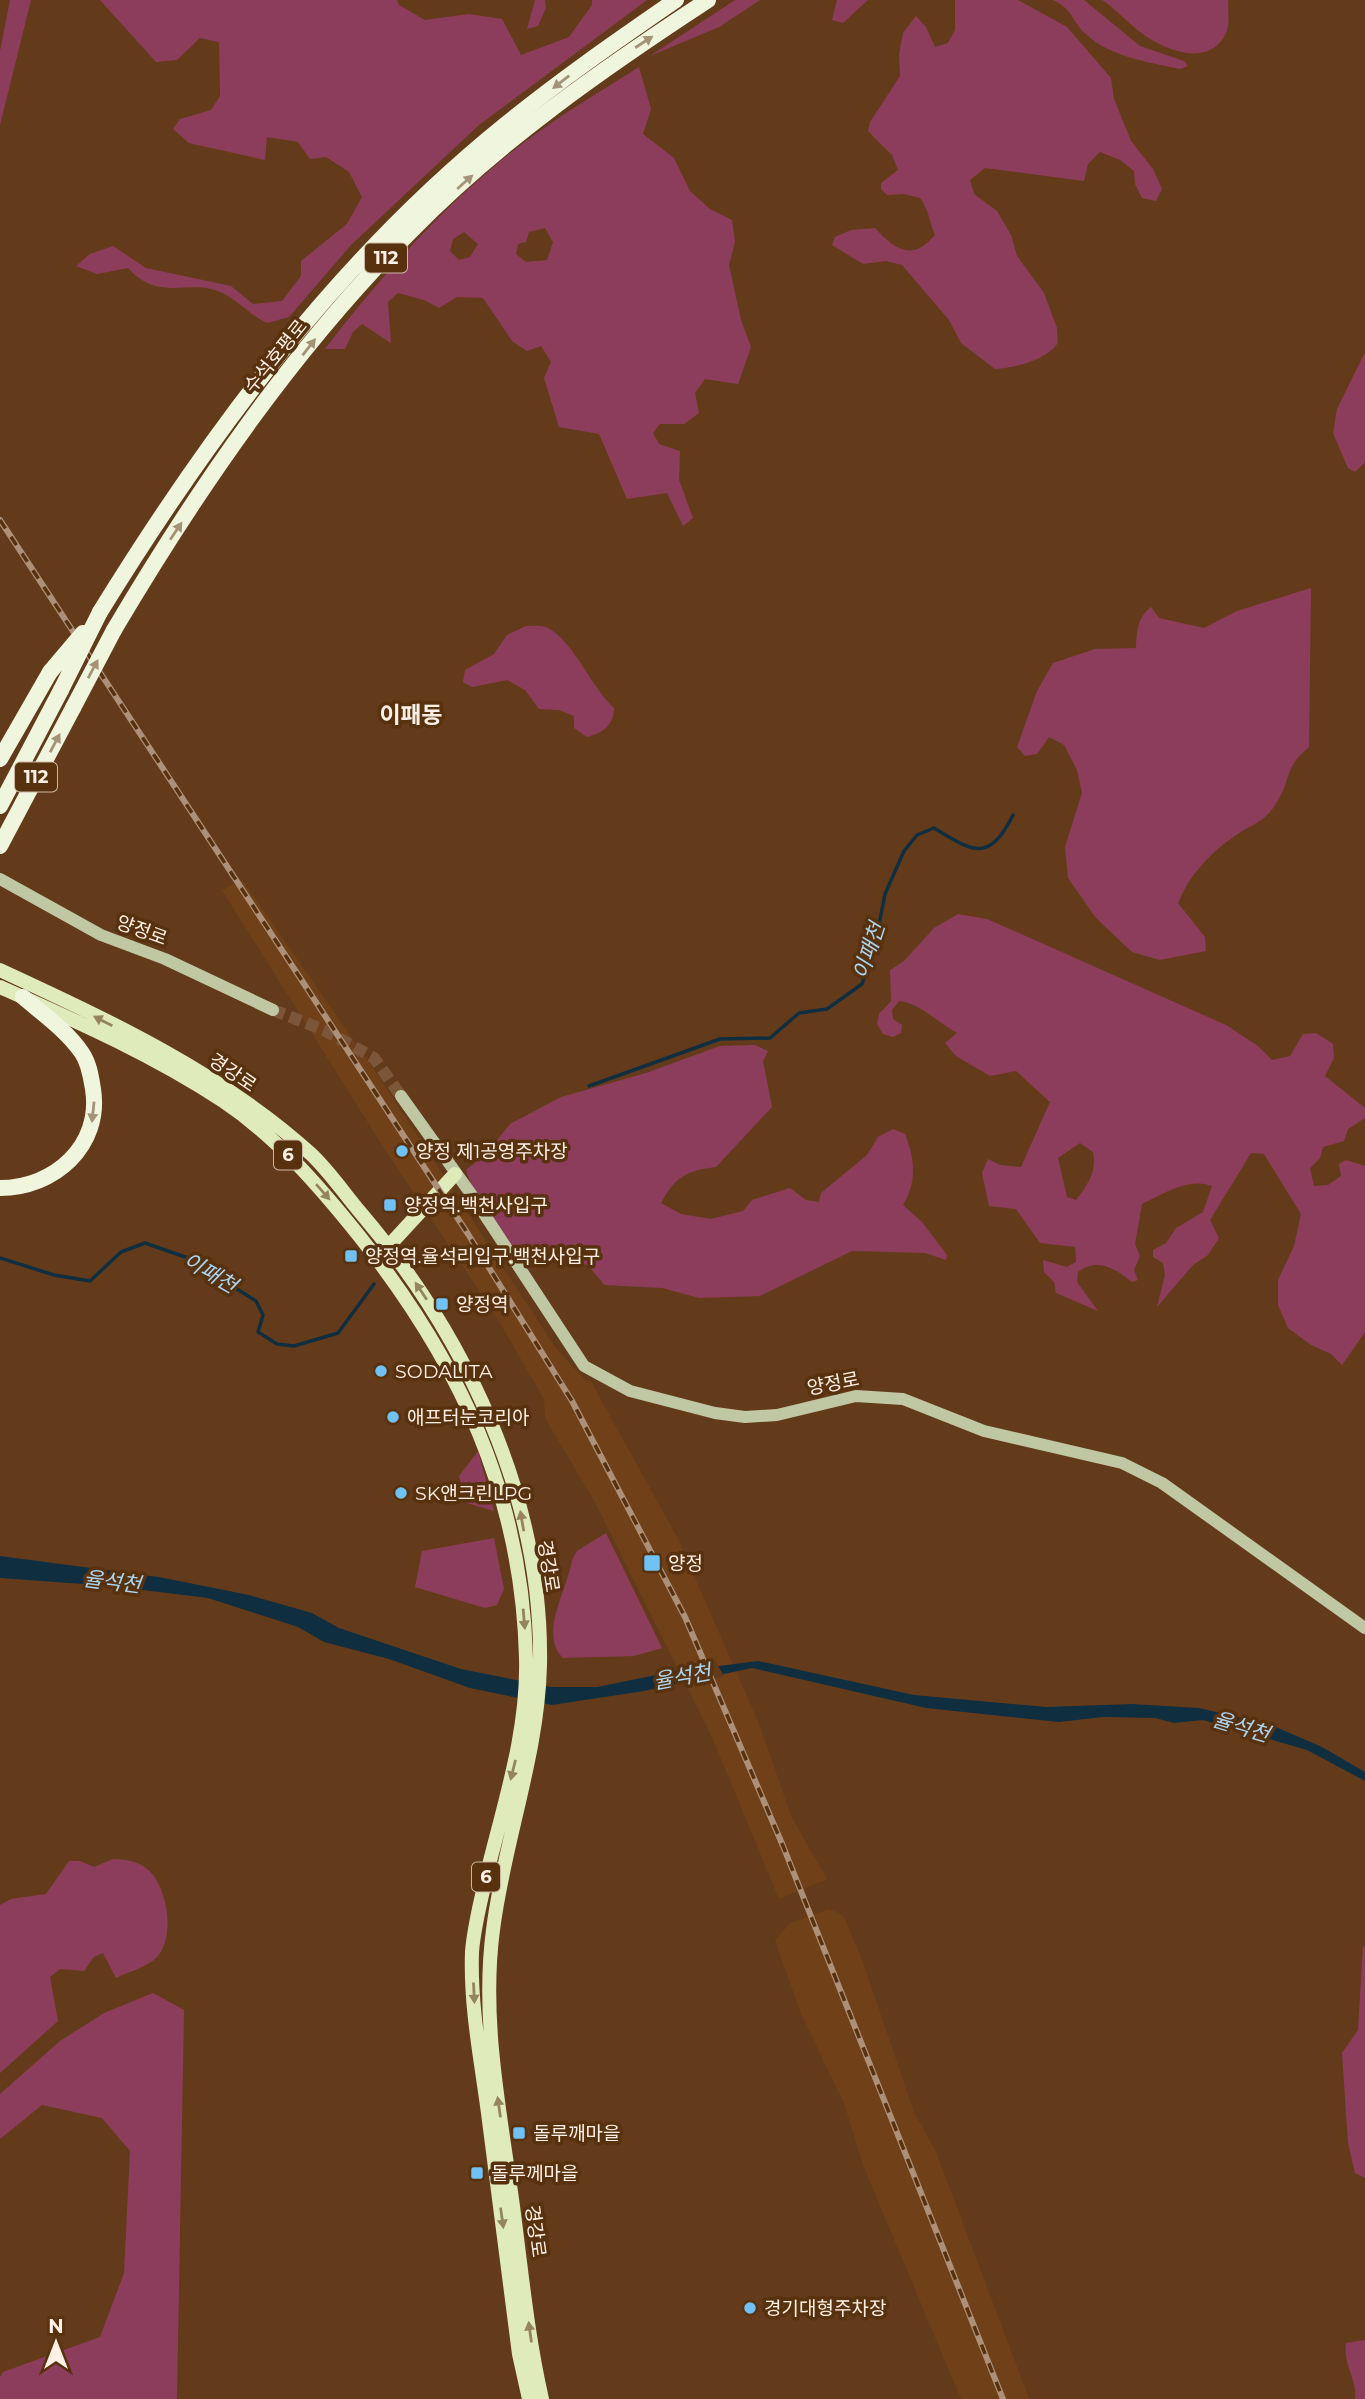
<svg xmlns="http://www.w3.org/2000/svg" width="1365" height="2399" viewBox="0 0 1365 2399" font-family="Montserrat,'Noto Sans KR',sans-serif">
  <rect width="100%" height="100%" fill="#643b1a"/>
  <path fill="#704119" d="M 242,880 L 377,1074 L 555,1347 L 586,1381 L 590,1380 L 677,1537 L 759,1724 L 792,1818 L 827,1879 L 779,1899 L 712,1737 L 596,1504 L 545,1418 L 544,1399 L 494,1313 L 382,1145 L 222,890 Z
    M 829,1909 L 843,1915 L 862,1960 L 914,2112 L 936,2152 L 1029,2399 L 961,2399 L 863,2165 L 844,2103 L 802,2016 L 775,1941 L 789,1924 Z"/>
  <path fill="#8d3d5c" fill-rule="evenodd" d="M 10,0 L 31,0 L 0,125 L 0,51 Z
    M 100,0 L 397,0 L 399,5 L 425,20 L 469,14 L 502,19 L 521,55 L 569,37 L 592,5 L 592,0 L 647,0 L 479,125 L 351,245 L 289,317 L 267,323 C 250,315 241,303 226,295 C 193,275 161,305 128,268 L 97,274 L 76,266 L 90,254 L 113,246 L 146,268 L 231,286 L 253,304 L 282,301 L 301,276 L 301,261 L 347,224 L 362,197 L 349,172 L 326,157 L 310,159 L 298,142 L 267,137 L 265,160 L 189,143 L 173,129 L 180,119 L 211,110 L 220,96 L 219,42 L 200,38 L 177,60 L 156,62 Z
    M 535,0 L 545,0 L 546,8 L 538,26 L 527,29 Z
    M 735,0 L 760,0 L 719,27 L 650,56 Z
    M 837,0 L 868,0 L 843,23 L 832,20 Z
    M 955,0 L 1018,0 L 1067,27 L 1111,78 L 1114,99 L 1131,141 L 1153,169 L 1162,189 L 1156,201 L 1142,198 L 1135,184 L 1134,171 L 1120,160 L 1100,152 L 1088,164 L 1084,181 L 985,168 L 970,180 L 974,194 L 997,211 L 1011,235 L 1017,256 L 1044,293 L 1057,328 L 1058,343 C 1045,361 1017,367 995,369 L 961,343 L 949,320 L 902,265 L 886,261 L 863,264 L 832,245 L 835,237 L 851,230 L 875,228 C 895,250 912,262 935,235 C 929,221 929,210 920,198 L 904,194 L 887,195 L 881,189 L 881,183 L 898,170 L 892,155 L 868,131 L 870,122 L 900,76 L 899,54 L 903,33 L 916,16 L 926,27 L 935,47 L 948,43 L 955,30 Z
    M 1053,0 L 1084,0 L 1140,46 L 1184,61 L 1188,66 L 1180,69 C 1148,62 1111,57 1087,35 C 1071,21 1074,10 1053,0 Z
    M 1102,0 L 1228,0 C 1228,10 1230,24 1226,33 C 1209,69 1164,50 1140,32 C 1127,22 1116,9 1102,0 Z
    M 639,67 L 651,109 L 643,134 L 674,158 L 690,191 L 710,209 L 732,220 L 735,242 L 729,265 L 741,320 L 751,347 L 738,384 L 705,379 L 695,393 L 699,413 L 684,424 L 660,424 L 653,433 L 659,444 L 680,451 L 679,480 L 693,518 L 683,526 L 667,493 L 627,499 L 599,434 L 559,427 L 544,378 L 551,362 L 541,346 L 527,351 L 512,341 L 483,298 L 457,297 L 439,308 L 424,300 L 398,293 L 388,302 L 391,343 L 362,324 L 353,332 L 345,349 L 325,349 C 376,282 437,213 503,159 C 544,125 593,96 639,67 ZM 545,228 L 553,242 L 547,260 L 526,262 L 516,254 L 518,244 L 526,242 L 529,232 ZM 464,232 L 478,244 L 470,257 L 459,260 L 450,251 L 453,239 Z
    M 1365,352 L 1365,462 L 1355,472 L 1348,468 L 1333,433 L 1337,409 Z
    M 1311,588 L 1309,747 C 1283,769 1292,778 1277,802 C 1264,824 1250,824 1232,838 C 1208,855 1189,876 1178,903 L 1205,937 L 1206,951 L 1160,960 L 1132,952 L 1096,918 L 1068,878 L 1065,847 L 1082,793 L 1077,770 L 1064,745 L 1049,737 L 1037,754 L 1025,756 L 1017,747 L 1037,691 L 1053,663 L 1095,649 L 1136,648 C 1137,631 1137,618 1151,607 L 1159,618 L 1204,628 L 1237,611 Z
    M 526,626 C 532,626 542,625 548,628 C 574,642 591,687 614,708 C 614,725 603,733 587,737 L 574,728 L 574,716 L 559,710 L 539,709 L 525,690 L 507,680 L 472,687 L 463,682 L 465,670 L 494,654 L 507,635 Z
    M 958,914 L 987,919 L 1226,1025 L 1258,1046 L 1272,1060 L 1290,1056 L 1303,1034 L 1316,1033 L 1333,1044 L 1334,1058 L 1325,1076 L 1365,1108 L 1365,1118 L 1348,1129 L 1344,1141 L 1323,1147 L 1320,1158 L 1310,1168 L 1314,1186 L 1328,1185 L 1341,1176 L 1339,1164 L 1346,1160 L 1365,1166 L 1365,1332 L 1342,1365 L 1331,1354 L 1311,1345 L 1288,1328 L 1278,1305 L 1278,1280 L 1294,1246 L 1301,1214 L 1264,1154 L 1251,1153 L 1210,1220 L 1219,1238 L 1208,1255 L 1193,1265 L 1157,1307 L 1165,1275 L 1163,1263 L 1153,1257 L 1153,1250 L 1166,1243 L 1176,1228 L 1203,1212 L 1212,1186 C 1188,1177 1163,1194 1142,1204 L 1135,1244 L 1140,1256 L 1134,1270 L 1138,1280 L 1132,1282 C 1116,1269 1097,1257 1078,1272 L 1077,1282 L 1098,1311 L 1056,1293 L 1054,1282 L 1044,1272 L 1043,1260 L 1067,1267 L 1076,1262 L 1075,1247 L 1040,1243 L 1016,1209 L 989,1206 L 982,1173 L 988,1159 L 1000,1165 L 1021,1167 L 1050,1102 L 1016,1071 L 990,1076 L 956,1056 L 945,1043 L 957,1033 C 938,1023 920,1003 899,1001 L 892,1010 L 893,1019 L 902,1025 L 901,1033 L 893,1037 L 883,1034 L 877,1024 L 879,1014 L 891,1001 L 890,970 L 904,961 L 934,928 ZM 1080,1143 L 1093,1152 C 1097,1172 1088,1184 1076,1200 L 1067,1197 L 1058,1158 Z
    M 755,1045 L 768,1051 L 763,1061 L 772,1107 L 716,1167 C 686,1171 676,1176 661,1203 L 681,1214 L 711,1219 L 743,1211 L 752,1200 L 790,1188 L 806,1200 L 819,1202 L 821,1193 L 867,1155 L 878,1137 L 893,1129 L 905,1134 C 915,1159 917,1182 903,1205 L 922,1222 L 947,1255 L 946,1260 L 925,1253 L 852,1251 L 760,1296 L 699,1298 L 662,1288 L 604,1285 C 581,1253 570,1254 533,1258 L 530,1270 L 521,1264 L 472,1187 L 466,1170 L 486,1154 L 510,1124 L 561,1097 L 646,1073 L 720,1046 Z
    M 478,1451 L 494,1511 L 467,1503 L 459,1476 Z
    M 606,1533 L 662,1648 L 634,1656 L 563,1658 C 538,1634 568,1589 572,1560 L 577,1551 Z
    M 494,1538 L 504,1589 L 497,1605 L 485,1608 L 415,1587 L 422,1551 Z
    M 113,1859 C 128,1859 143,1862 153,1875 C 168,1894 175,1939 156,1958 C 147,1967 128,1972 116,1978 L 103,1953 L 94,1957 L 84,1971 L 60,1969 L 50,1977 L 58,2021 L 0,2073 L 0,1905 L 11,1899 L 46,1894 L 69,1861 L 80,1861 L 94,1867 Z
    M 1363,1945 L 1365,1948 L 1365,2178 L 1355,2173 L 1348,2143 L 1342,2053 L 1358,2030 Z
    M 153,1993 L 184,2010 L 177,2399 L 0,2399 L 0,2377 L 3,2372 L 100,2337 L 124,2273 L 130,2151 L 102,2118 L 42,2105 L 0,2139 L 0,2094 L 60,2041 L 104,2013 Z
    M 1365,2340 L 1365,2399 L 1355,2399 C 1358,2381 1343,2366 1346,2343 Z"/>
  <path fill="#0f2f41" d="M 0,1556 L 159,1577 L 249,1595 L 312,1613 L 339,1628 L 461,1669 L 551,1687 L 597,1687 L 671,1672 L 758,1661 L 914,1695 L 1047,1707 L 1132,1704 L 1199,1708 L 1271,1725 L 1322,1747 L 1365,1772 L 1365,1781 L 1307,1750 L 1203,1720 L 1174,1723 L 1155,1718 L 1103,1717 L 1059,1722 L 926,1708 L 752,1668 L 644,1691 L 552,1705 L 470,1688 L 389,1659 L 324,1642 L 298,1627 L 208,1598 L 110,1586 L 0,1578 Z"/>
  <path fill="#643b1a" d="M 716,1661 L 724,1677 L 691,1684 L 683,1666 Z"/>
  <g fill="none" stroke-linecap="round" stroke-linejoin="round">
    <path stroke="#0f2f41" stroke-width="3.5" d="M 589,1086 L 720,1039 L 770,1038 L 799,1013 L 827,1009 L 862,984 L 875,945 L 885,894 L 904,851 L 917,835 L 934,828 C 973,852 989,863 1013,815
      M 0,1258 L 54,1275 L 90,1281 L 121,1252 L 145,1243 L 188,1258 L 256,1301 L 263,1315 L 258,1332 L 277,1344 L 294,1346 L 338,1333 L 374,1284"/>
    <path stroke="#7b5638" stroke-width="12" stroke-dasharray="12 6" stroke-linecap="butt" d="M 273,1010 L 324,1030 L 374,1058 L 401,1096"/>
    <path stroke="#bfc7a3" stroke-width="12" d="M 0,879 L 101,935 L 165,959 L 273,1010
      M 401,1096 L 471,1194 L 584,1366 L 630,1391 L 715,1413 L 745,1417 L 777,1415 L 856,1396 L 903,1399 L 984,1431 L 1122,1463 L 1162,1483 L 1365,1628"/>
    <path stroke="#e0ebbb" stroke-width="14" d="M 0,970 C 108,1020 222,1073 311,1154 C 329,1171 344,1193 360,1212 C 466,1336 543,1498 540,1665 C 538,1756 504,1841 493,1930 C 481,2020 500,2111 512,2199 C 521,2265 527,2334 542,2399
      M 0,987 C 76,1021 153,1055 223,1101 C 277,1137 320,1187 360,1237 C 460,1363 522,1495 526,1658 C 528,1729 506,1797 489,1865 C 483,1892 474,1924 472,1952 C 470,2006 481,2060 488,2113 C 498,2193 509,2274 519,2354 L 529,2399
      M 385,1250 L 455,1174"/>
    <path stroke="#f0f5dd" stroke-width="16" d="M 100,612 C 211,432 339,259 505,125 C 560,80 618,40 676,0
      M 114,630 C 198,488 294,348 411,231 C 499,141 604,68 708,0
      M 0,759 L 50,672
      M 0,806 L 61,690
      M 0,846 L 73,708
      M 0,1188 C 54,1188 102,1146 93,1089 C 91,1077 89,1063 82,1053 C 67,1031 43,1014 23,997"/>
    <defs>
      <path id="rail" d="M 0,520 L 468,1234 L 572,1401 L 685,1617 L 783,1846 L 1003,2399"/>
    </defs>
    <use href="#rail" stroke="#ad9079" stroke-width="6"/>
    <use href="#rail" stroke="#58310e" stroke-width="3.5" stroke-dasharray="10" stroke-linecap="butt"/>
    <path stroke="#f0f5dd" stroke-width="16" d="M 50,672 L 83,633
      M 61,690 L 100,612
      M 73,708 L 114,630"/>
  </g>
  <defs><path id="oneway-solid" d="M-6-.8H1V-3.2L6.5 0L1 3.2V.8H-6Z" transform="scale(1.75)"/></defs>
  <g fill="#a49376">
    <use href="#oneway-solid" transform="translate(644 42) rotate(-33)"/>
    <use href="#oneway-solid" transform="translate(561 82) rotate(142)"/>
    <use href="#oneway-solid" transform="translate(465 182) rotate(-42)"/>
    <use href="#oneway-solid" transform="translate(309 347) rotate(-52)"/>
    <use href="#oneway-solid" transform="translate(176 531) rotate(-56)"/>
    <use href="#oneway-solid" transform="translate(93 669) rotate(-62)"/>
    <use href="#oneway-solid" transform="translate(55 743) rotate(-62)"/>
    <use href="#oneway-solid" transform="translate(93 1112) rotate(96)"/>
  </g>
  <g fill="#95855c">
    <use href="#oneway-solid" transform="translate(103 1021) rotate(-153)"/>
    <use href="#oneway-solid" transform="translate(323 1192) rotate(49)"/>
    <use href="#oneway-solid" transform="translate(421 1291) rotate(-124)"/>
    <use href="#oneway-solid" transform="translate(522 1521) rotate(-100)"/>
    <use href="#oneway-solid" transform="translate(524 1619) rotate(85)"/>
    <use href="#oneway-solid" transform="translate(513 1770) rotate(104)"/>
    <use href="#oneway-solid" transform="translate(474 1993) rotate(87)"/>
    <use href="#oneway-solid" transform="translate(499 2107) rotate(-98)"/>
    <use href="#oneway-solid" transform="translate(502 2218) rotate(82)"/>
    <use href="#oneway-solid" transform="translate(530 2332) rotate(-98)"/>
  </g>
  <g fill="#70c1f4" stroke="#58310e" stroke-width="2.5">
    <circle cx="402" cy="1151" r="7"/>
    <rect x="383" y="1198" width="14" height="14" rx="3.5"/>
    <rect x="344" y="1249" width="14" height="14" rx="3.5"/>
    <rect x="435" y="1297" width="14" height="14" rx="3.5"/>
    <circle cx="381" cy="1371" r="7"/>
    <circle cx="393" cy="1417" r="7"/>
    <circle cx="401" cy="1493" r="7"/>
    <rect x="643" y="1554" width="18" height="18" rx="3.5"/>
    <rect x="512" y="2126" width="14" height="14" rx="3.5"/>
    <rect x="470" y="2166" width="14" height="14" rx="3.5"/>
    <circle cx="750" cy="2308" r="7"/>
  </g>
  <g text-anchor="middle" stroke-width="7" stroke-linejoin="round" paint-order="stroke">
    <g fill="#58310e" stroke="#cdb7a4" stroke-width="2">
      <rect x="365" y="243.5" width="42" height="29" rx="5"/>
      <rect x="15" y="762.5" width="42" height="29" rx="5"/>
      <rect x="274" y="1140.5" width="28" height="29" rx="5"/>
      <rect x="472" y="1862.5" width="28" height="29" rx="5"/>
    </g>
    <g font-size="18" font-weight="bold" fill="#fff0e5">
      <text x="386" y="264">112</text>
      <text x="36" y="783">112</text>
      <text x="288" y="1161">6</text>
      <text x="486" y="1883">6</text>
    </g>
    <g font-size="19" fill="#fff0e5" stroke="#58310e">
      <text transform="translate(275 356) rotate(-51)" y="7">수석호평로</text>
      <text transform="translate(142 930) rotate(20)" y="7">양정로</text>
      <text transform="translate(233 1072) rotate(34)" y="7">경강로</text>
      <text transform="translate(833 1383) rotate(-11)" y="7">양정로</text>
      <text transform="translate(549 1566) rotate(81)" y="7">경강로</text>
      <text transform="translate(536 2231) rotate(82)" y="7">경강로</text>
    </g>
    <g font-size="19" fill="#fff0e5" stroke="#58310e" text-anchor="start">
      <text x="416" y="1158">양정 제1공영주차장</text>
      <text x="404" y="1212">양정역.백천사입구</text>
      <text x="365" y="1263">양정역.율석리입구.백천사입구</text>
      <text x="456" y="1311">양정역</text>
      <text x="395" y="1378">SODALITA</text>
      <text x="407" y="1424">애프터눈코리아</text>
      <text x="415" y="1500">SK앤크린LPG</text>
      <text x="668" y="1570">양정</text>
      <text x="533" y="2140">돌루깨마을</text>
      <text x="491" y="2180">돌루께마을</text>
      <text x="764" y="2315">경기대형주차장</text>
    </g>
    <g font-size="21" font-style="italic" fill="#aad6f3" stroke="#58310e">
      <text transform="translate(869 951) rotate(-72)" y="7">이패천</text>
      <text transform="translate(210 1273) rotate(30)" y="7">이패천</text>
      <text transform="translate(112 1582) rotate(7)" y="7">율석천</text>
      <text transform="translate(682 1677) rotate(-10)" y="7">율석천</text>
      <text transform="translate(1241 1727) rotate(17)" y="7">율석천</text>
    </g>
    <g font-size="23" font-weight="bold" fill="#fff0e5" stroke="#58310e">
      <text x="411" y="723">이패동</text>
    </g>
  </g>
  <g transform="translate(56 2343)" stroke="#58310e" stroke-width="5" paint-order="stroke">
  <path d="M0-5L12 26L0 18L-12 26Z" fill="#fff0e5"/>
  <text y="-10" font-size="19" font-weight="bold" text-anchor="middle" fill="#fff0e5">N</text>
  </g>
</svg>
